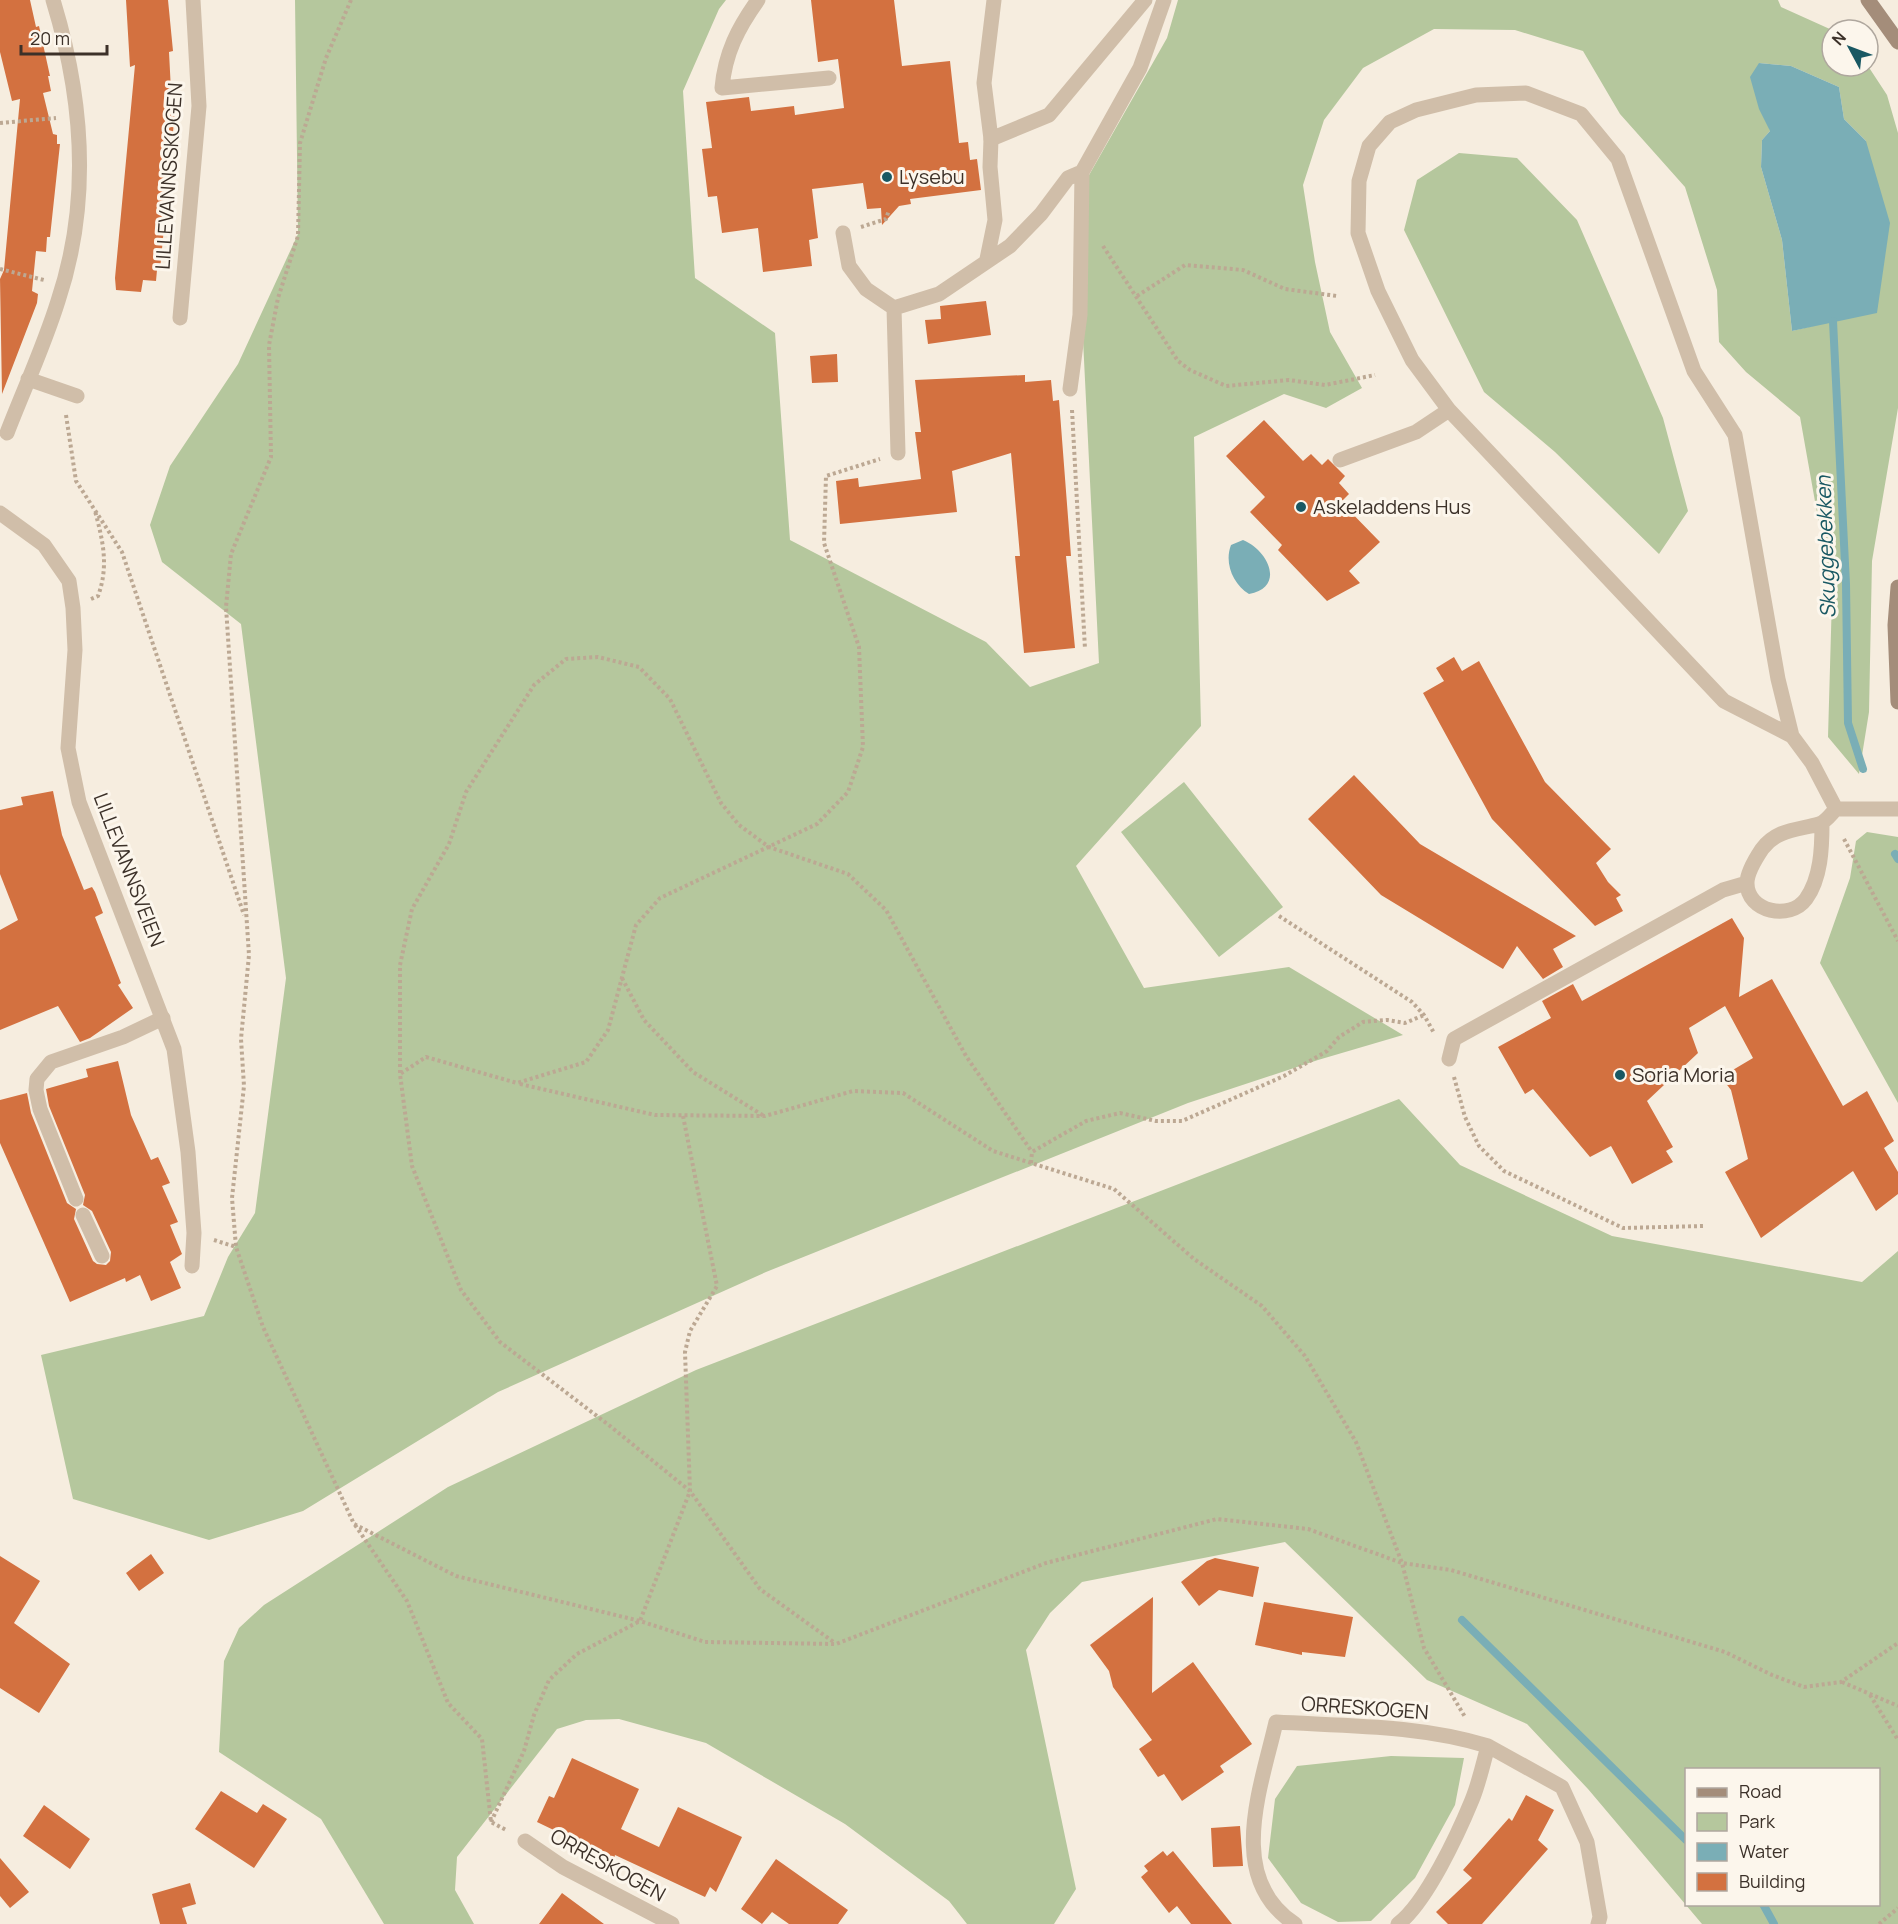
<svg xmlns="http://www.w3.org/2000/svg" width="1898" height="1924" viewBox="0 0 1898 1924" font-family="Manrope,sans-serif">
  <rect width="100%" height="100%" fill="#f6eddf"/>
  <path fill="#b5c79d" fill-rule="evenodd" d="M 295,0 L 726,0 L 719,9 L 683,91 L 695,278 L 775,333 L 790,540 L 986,642 L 1030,687 L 1099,663 L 1076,198 L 1167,38 L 1178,0 L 1778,0 L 1781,7 L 1832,30 L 1832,66 L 1868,66 L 1887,95 L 1898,133 L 1898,408 L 1872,561 L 1869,712 L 1859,774 L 1828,737 L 1832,597 L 1800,417 L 1746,372 L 1719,342 L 1717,290 L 1685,187 L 1620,114 L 1583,51 L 1515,30 L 1434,29 L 1363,68 L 1324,120 L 1303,185 L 1315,262 L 1330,332 L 1362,388 L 1326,408 L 1284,394 L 1194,437 L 1201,726 L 1076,866 L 1144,988 L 1289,967 L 1403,1035 L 1318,1060 L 1188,1103 L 766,1272 L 498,1392 L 303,1511 L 209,1540 L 73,1499 L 41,1355 L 204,1316 L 228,1257 L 255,1213 L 286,978 L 241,624 L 162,562 L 150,525 L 170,466 L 238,364 L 298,234 ZM 1759,63 L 1791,66 L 1839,87 L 1844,119 L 1866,141 L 1833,321 L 1792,331 L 1782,240 L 1761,167 L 1762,140 L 1770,131 Z
    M 1459,153 L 1517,158 L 1577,220 L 1663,418 L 1688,511 L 1659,554 L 1555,452 L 1484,392 L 1404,230 L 1417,180 Z
    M 1184,782 L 1283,907 L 1219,957 L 1121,832 Z
    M 1867,832 L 1898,837 L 1898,1103 L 1820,963 L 1850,878 L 1856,841 Z
    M 1399,1099 L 1460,1165 L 1612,1236 L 1862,1282 L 1898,1251 L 1898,1924 L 1702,1924 L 1588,1789 L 1527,1724 L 1427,1680 L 1285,1542 L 1082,1582 L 1050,1613 L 1026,1650 L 1076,1889 L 1054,1924 L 967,1924 L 949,1901 L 845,1824 L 706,1743 L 619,1719 L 586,1720 L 557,1729 L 457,1857 L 455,1890 L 474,1924 L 384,1924 L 321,1819 L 219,1752 L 224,1661 L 239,1628 L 264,1605 L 448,1487 L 696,1370 ZM 1686,1770 L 1878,1770 L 1878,1904 L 1686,1904 Z
    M 1391,1756 L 1464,1758 L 1455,1805 L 1415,1878 L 1371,1921 L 1338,1922 L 1301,1903 L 1268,1858 L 1275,1799 L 1297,1766 Z"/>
  <path fill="#7aaeb6" d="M 1759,63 L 1791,66 L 1839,87 L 1844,119 L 1866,141 L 1890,223 L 1877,313 L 1792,331 L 1782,240 L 1761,167 L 1762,140 L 1770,131 L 1759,109 L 1750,77 Z
    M 1243,540 C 1268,550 1286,587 1249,594 C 1233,584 1224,563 1231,545 Z"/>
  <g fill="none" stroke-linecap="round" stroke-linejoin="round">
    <path stroke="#7aaeb6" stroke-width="8" d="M 1833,321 L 1846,584 L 1848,723 L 1863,769
      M 1895,854 L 1898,859
      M 1462,1620 L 1686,1840
      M 1763,1904 L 1774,1924"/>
  </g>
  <path fill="#d37140" d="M 0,0 L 30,0 L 36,27 L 39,26 L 50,76 L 48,76 L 51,91 L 43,93 L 53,134 L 57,135 L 57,144 L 60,144 L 50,237 L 47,237 L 46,252 L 36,251 L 32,291 L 38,294 L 37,303 L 2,394 L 0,279 L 4,270 L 20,99 L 12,101 L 0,52 Z
    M 126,0 L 168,0 L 173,51 L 169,52 L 172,110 L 175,111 L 160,270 L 157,270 L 156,281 L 143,280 L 141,292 L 116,290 L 115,278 L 135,65 L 130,67 Z
    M 811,0 L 894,0 L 902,66 L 950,61 L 959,143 L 968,142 L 970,160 L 977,159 L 981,190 L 910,199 L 911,204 L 899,206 L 882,225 L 881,208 L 867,209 L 863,183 L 812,189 L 818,238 L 809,240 L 812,266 L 763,272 L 758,228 L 722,233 L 717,196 L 708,197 L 702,149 L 712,148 L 706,102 L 749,97 L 751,111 L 794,106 L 795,115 L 844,108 L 838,59 L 818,62 Z
    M 986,301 L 991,335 L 928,344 L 925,320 L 941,319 L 940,306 Z
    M 837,354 L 838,382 L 812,383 L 810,356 Z
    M 1025,375 L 1025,382 L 1051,380 L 1053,401 L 1059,400 L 1071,556 L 1066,556 L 1075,648 L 1024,653 L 1015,556 L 1020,556 L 1011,453 L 952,471 L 957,512 L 840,524 L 836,481 L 858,478 L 859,487 L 921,479 L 915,432 L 921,432 L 915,380 Z
    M 1264,420 L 1303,461 L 1311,454 L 1322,465 L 1328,459 L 1345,476 L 1339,483 L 1349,494 L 1341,502 L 1380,542 L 1349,571 L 1360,583 L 1327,601 L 1278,550 L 1282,545 L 1250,512 L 1265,497 L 1226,456 Z
    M 1454,657 L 1462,671 L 1479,661 L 1545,782 L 1611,849 L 1596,863 L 1608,882 L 1621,895 L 1616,898 L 1623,911 L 1595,926 L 1492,819 L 1423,693 L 1444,681 L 1436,668 Z
    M 1354,775 L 1420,844 L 1576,936 L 1553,949 L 1563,967 L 1543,979 L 1517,946 L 1503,969 L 1381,895 L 1308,819 Z
    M 53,791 L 62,835 L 84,890 L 92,887 L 95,892 L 103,913 L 95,917 L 121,983 L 118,985 L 133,1008 L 90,1038 L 80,1042 L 58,1006 L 0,1030 L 0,930 L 18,920 L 0,874 L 0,810 L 23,805 L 21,797 Z
    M 1732,918 L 1744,938 L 1739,997 L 1772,979 L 1843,1106 L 1867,1091 L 1894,1141 L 1884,1148 L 1898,1172 L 1898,1194 L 1876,1211 L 1853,1171 L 1761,1238 L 1725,1172 L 1748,1159 L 1731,1090 L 1721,1077 L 1753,1058 L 1725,1006 L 1689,1028 L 1698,1053 L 1647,1101 L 1673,1147 L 1666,1151 L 1673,1162 L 1632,1184 L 1611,1146 L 1590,1157 L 1533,1089 L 1525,1094 L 1498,1047 L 1551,1018 L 1542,1001 L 1573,984 L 1582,1001 Z
    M 118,1061 L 131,1115 L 151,1160 L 158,1157 L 170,1183 L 162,1186 L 178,1222 L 170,1225 L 182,1254 L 170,1262 L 181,1288 L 151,1301 L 140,1275 L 126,1282 L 125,1278 L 70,1302 L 0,1143 L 0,1100 L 27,1093 L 31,1113 L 67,1203 L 76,1209 L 74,1219 L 93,1261 L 97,1264 L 106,1265 L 110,1261 L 111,1252 L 92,1211 L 83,1205 L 85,1195 L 49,1106 L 46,1089 L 88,1077 L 86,1069 Z
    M 151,1554 L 164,1573 L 139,1591 L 126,1573 Z
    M 0,1556 L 40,1581 L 14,1623 L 70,1664 L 39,1713 L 0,1688 Z
    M 1215,1558 L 1259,1567 L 1253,1597 L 1219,1590 L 1199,1606 L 1181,1582 L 1207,1561 Z
    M 1153,1597 L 1152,1693 L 1193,1662 L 1252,1744 L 1220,1766 L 1224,1772 L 1182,1801 L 1164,1774 L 1158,1777 L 1139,1749 L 1152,1740 L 1113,1687 L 1109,1671 L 1090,1645 Z
    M 1264,1602 L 1353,1617 L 1345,1657 L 1302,1652 L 1302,1655 L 1255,1645 Z
    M 572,1758 L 639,1789 L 621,1829 L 659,1847 L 678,1807 L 742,1837 L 716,1892 L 710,1887 L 705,1897 L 615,1855 L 614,1859 L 537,1822 L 549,1796 L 554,1798 Z
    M 221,1791 L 257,1813 L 263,1804 L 287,1819 L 254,1868 L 195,1829 Z
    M 1526,1795 L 1554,1810 L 1538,1840 L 1548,1849 L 1482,1924 L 1448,1924 L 1436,1912 L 1472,1878 L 1463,1870 L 1509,1818 L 1512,1821 Z
    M 44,1805 L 90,1839 L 70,1869 L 23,1836 Z
    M 1240,1826 L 1243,1866 L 1213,1867 L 1211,1828 Z
    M 1163,1851 L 1167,1856 L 1173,1851 L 1232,1924 L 1191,1924 L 1177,1906 L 1169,1913 L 1141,1877 L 1148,1871 L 1144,1866 Z
    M 0,1858 L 29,1892 L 10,1908 L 0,1896 Z
    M 776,1859 L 848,1910 L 838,1924 L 789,1924 L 772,1912 L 762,1924 L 741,1909 Z
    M 190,1883 L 196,1904 L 182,1908 L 187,1924 L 160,1924 L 152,1894 Z
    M 562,1893 L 604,1924 L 539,1924 Z"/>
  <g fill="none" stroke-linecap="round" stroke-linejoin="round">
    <path stroke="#bca893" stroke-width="4" stroke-dasharray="3 3" stroke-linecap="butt" d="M 351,0 L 326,58 L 300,143 L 298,236 L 278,298 L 269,345 L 271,457 L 231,554 L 226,607 L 249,955 L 241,1039 L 244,1086 L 232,1198 L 236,1247 L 263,1327 L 354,1524 L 456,1576 L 640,1621 L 705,1642 L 836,1644 L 1046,1563 L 1217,1519 L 1308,1529 L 1402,1563 L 1451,1570 L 1725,1652 L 1772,1675 L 1804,1687 L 1841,1682 L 1898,1643
      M 0,123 L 56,118
      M 861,227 L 886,219 L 889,210
      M 1103,246 L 1178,361 L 1190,370 L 1226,386 L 1289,380 L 1325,385 L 1375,375
      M 0,269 L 44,280
      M 1137,296 L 1185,265 L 1243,270 L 1285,289 L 1337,296
      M 1072,410 L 1085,649
      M 66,415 L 76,481 L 122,552 L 244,915
      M 91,599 L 98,596 C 109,566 103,541 95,511
      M 1844,839 L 1898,941
      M 1279,916 L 1412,1002 L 1424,1015 L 1434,1033
      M 622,978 L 644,1020 L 693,1072 L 764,1116
      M 400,1073 L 400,965 L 412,909 L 449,844 L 466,792 L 534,685 L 566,659 L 598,657 L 639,667 L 670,699 L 721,803 L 739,825 L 769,847 L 848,874 L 886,910 L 966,1056 L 1032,1152
      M 1454,1077 L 1465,1117 L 1479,1146 L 1504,1171 L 1623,1228 L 1703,1226
      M 520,1084 L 655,1115 L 765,1116 L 853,1091 L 903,1093 L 993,1151 L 1114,1189 L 1194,1259 L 1262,1306 L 1305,1356 L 1356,1442 L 1402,1563 L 1424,1648 L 1465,1717
      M 683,1116 L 717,1286 L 690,1331 L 685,1352 L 690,1491 L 760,1589 L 835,1643
      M 1031,1163 L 1032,1152 L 1086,1121 L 1120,1113 L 1156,1121 L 1182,1121 L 1284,1076 L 1327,1051 L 1339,1037 L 1363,1022 L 1387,1020 L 1405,1023 L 1424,1015
      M 214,1240 L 236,1247
      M 355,1525 L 407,1601 L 448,1703 L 482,1739 L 491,1822 L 506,1830
      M 1842,1682 L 1898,1706
      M 1870,1695 L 1898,1740
      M 491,1822 L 524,1751 L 534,1715 L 549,1680 L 577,1654 L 640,1621 L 690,1491 L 610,1426 L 500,1342 L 461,1290 L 412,1166 L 400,1074 L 426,1057 L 517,1083 L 586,1062 L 608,1030 L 636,925 L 660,898 L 817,824 L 848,792 L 863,747 L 859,647 L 824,543 L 826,476 L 880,459
      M 1879,1924 L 1898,1908"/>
    <path stroke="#d0bea9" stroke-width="15" d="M 758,0 C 738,28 725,53 722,88 L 829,78
      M 843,233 L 849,266 L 866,289 L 894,308 L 939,294 L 1010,246 L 1041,214 L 1068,178 L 1082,172 L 1140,68 L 1164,0
      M 987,259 L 995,220 L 990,167 L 991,139
      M 894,308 L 898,453
      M 1070,389 L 1080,315 L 1082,172
      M 1340,460 L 1416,432 L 1449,410
      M 1792,736 L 1724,701 L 1449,410 L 1412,360 L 1378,291 L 1358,233 L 1359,181 L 1369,146 L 1390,122 L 1416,110 L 1476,95 L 1526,93 L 1581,114 L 1618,159 L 1694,371 L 1735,435 L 1778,679 L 1792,736 L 1812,763 L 1836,809
      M 1822,823 C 1822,848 1821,878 1806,899 C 1790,921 1747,912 1747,883 C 1747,872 1756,858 1762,849 C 1777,829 1798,830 1819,824 C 1826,822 1831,814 1836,809 L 1898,809
      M 1449,1059 L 1454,1039 L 1723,890 L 1747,883
      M 76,1199 L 40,1109 L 36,1090 L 37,1079 L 51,1062 L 123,1037 L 163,1018
      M 83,1215 L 102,1256"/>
    <path stroke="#d0bea9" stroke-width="15" d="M 994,0 L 984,83 L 991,139 L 1049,115 L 1145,0
      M 180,318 L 199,106 L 193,0
      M 28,379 L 77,396
      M 7,433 C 24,389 44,346 58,301 C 91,202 83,98 53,0
      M 0,513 L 44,545 L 69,581 L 73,608 L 75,650 L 68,748 L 79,802 L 174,1049 L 188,1152 L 194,1233 L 192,1266
      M 1488,1746 L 1562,1787 L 1587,1842 L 1600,1917 L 1598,1924
      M 525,1841 L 563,1867 L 672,1924
      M 1295,1924 C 1225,1878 1261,1788 1276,1722 C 1347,1726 1420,1725 1488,1746 C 1483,1764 1479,1783 1472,1800 C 1458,1834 1426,1903 1398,1924"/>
    <path stroke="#a48d7a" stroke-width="15" d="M 1868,0 L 1898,42
      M 1898,587 L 1895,625 L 1898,702"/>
  </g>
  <g fill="#195863" stroke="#fcf6ec" stroke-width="2">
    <circle cx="887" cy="177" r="6"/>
    <circle cx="1301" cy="507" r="6"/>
    <circle cx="1620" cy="1075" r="6"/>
  </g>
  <g text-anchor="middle" stroke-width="6" stroke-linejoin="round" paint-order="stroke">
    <g font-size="20" fill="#3c3129" stroke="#fcf6ec">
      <text transform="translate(169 176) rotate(-86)" y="7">LILLEVANNSSKOGEN</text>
      <text transform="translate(129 870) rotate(69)" y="7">LILLEVANNSVEIEN</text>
      <text transform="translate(1365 1708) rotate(4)" y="7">ORRESKOGEN</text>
      <text transform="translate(608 1865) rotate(29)" y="7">ORRESKOGEN</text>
    </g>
    <g font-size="20" fill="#3c3129" stroke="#fcf6ec" text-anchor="start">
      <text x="899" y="184">Lysebu</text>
      <text x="1313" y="514">Askeladdens Hus</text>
      <text x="1632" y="1082">Soria Moria</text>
    </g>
    <g font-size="21" font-style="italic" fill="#195863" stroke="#fcf6ec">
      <text transform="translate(1826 547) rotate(-92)" y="7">Skuggebekken</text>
    </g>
  </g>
  <rect x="1685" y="1768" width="195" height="138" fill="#fcf6ec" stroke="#afa79e" stroke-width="1.5"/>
  <rect x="1697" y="1788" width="30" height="9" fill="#a48d7a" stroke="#afa79e" stroke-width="1.5"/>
  <text x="1739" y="1798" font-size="18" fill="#3c3129">Road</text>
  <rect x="1697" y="1813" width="30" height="18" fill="#b5c79d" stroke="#afa79e" stroke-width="1.5"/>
  <text x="1739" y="1828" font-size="18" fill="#3c3129">Park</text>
  <rect x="1697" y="1843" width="30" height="18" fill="#7aaeb6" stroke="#afa79e" stroke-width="1.5"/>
  <text x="1739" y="1858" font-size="18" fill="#3c3129">Water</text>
  <rect x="1697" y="1873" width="30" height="18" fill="#d37140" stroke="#afa79e" stroke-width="1.5"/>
  <text x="1739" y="1888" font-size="18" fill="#3c3129">Building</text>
  <g transform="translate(1850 48) rotate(311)"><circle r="28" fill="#fcf6ec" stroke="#afa79e" stroke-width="1.5"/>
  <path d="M0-4.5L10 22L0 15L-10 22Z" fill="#195863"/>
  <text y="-9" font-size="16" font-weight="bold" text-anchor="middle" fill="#3c3129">N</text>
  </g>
  <path d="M21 45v9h86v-9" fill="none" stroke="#3c3129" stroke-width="3"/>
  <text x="30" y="45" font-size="18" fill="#3c3129" stroke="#fcf6ec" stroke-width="4.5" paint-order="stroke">20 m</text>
</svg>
